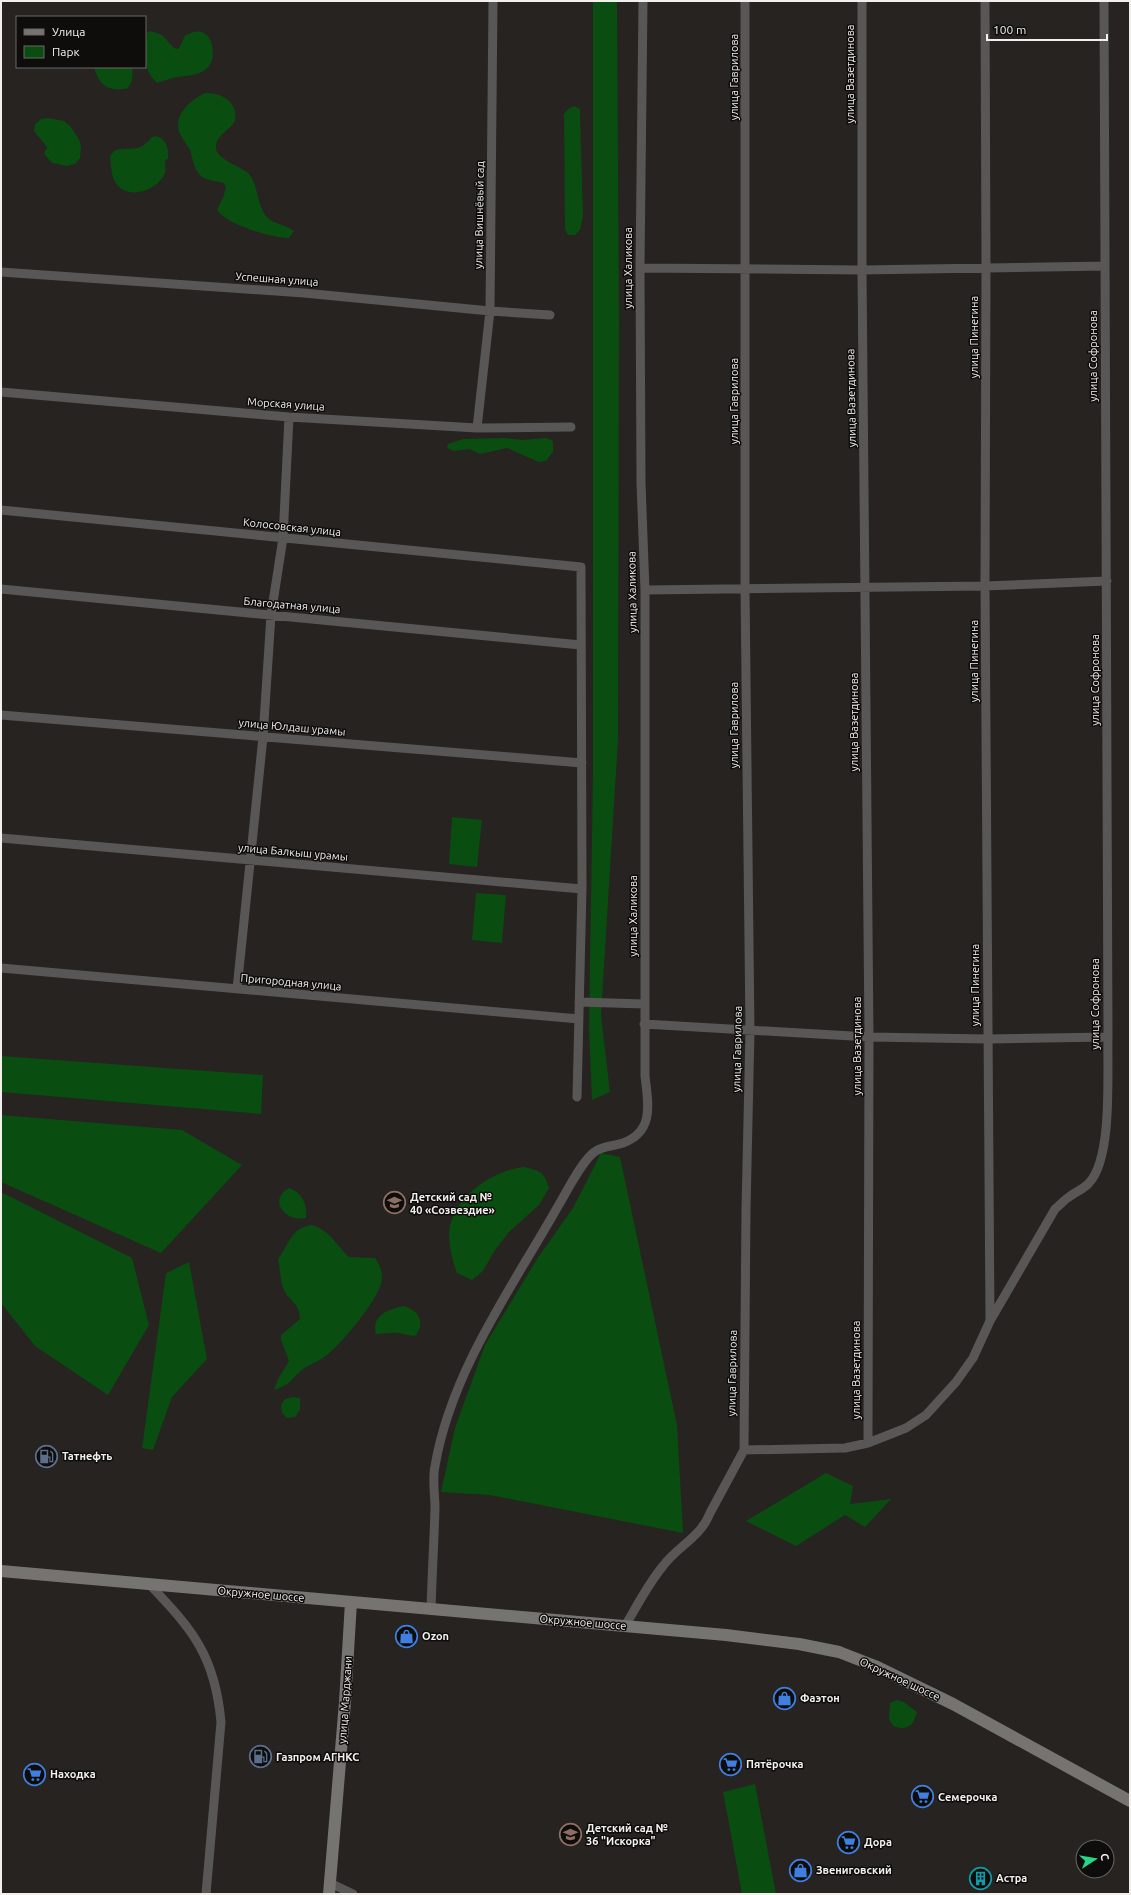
<svg xmlns="http://www.w3.org/2000/svg" width="1131" height="1895" viewBox="0 0 1131 1895" font-family="Ubuntu,sans-serif">
  <rect width="100%" height="100%" fill="#262320"/>
  <path fill="#094d10" d="M 593,1 L 617,1 L 619,320 L 618,740 L 601,1015 L 610,1092 L 592,1100 L 589,1028 L 593,771 Z
    M 151,31 L 162,35 L 174,48 L 178,49 C 182,45 182,39 186,35 C 186,35 191,33 191,33 C 213,24 220,60 205,70 C 196,76 189,75 178,77 C 171,78 164,81 157,83 C 142,70 145,51 145,33 Z
    M 94,67 L 133,67 L 132,81 L 128,88 C 110,93 98,85 94,67 Z
    M 205,93 C 222,93 238,101 235,121 C 230,130 215,136 216,148 C 216,158 240,167 247,172 C 260,183 255,207 269,219 C 277,225 287,225 294,231 L 289,238 C 275,239 223,224 217,209 L 223,198 L 226,187 L 224,183 C 216,181 205,181 199,174 C 193,167 193,158 190,150 C 187,145 183,140 180,134 C 172,116 190,100 205,93 Z
    M 574,106 L 580,109 L 580,117 L 583,216 L 580,230 L 575,235 L 568,235 L 565,229 L 564,114 L 568,109 Z
    M 48,118 L 64,121 L 70,126 L 79,139 L 81,147 L 80,158 L 75,164 L 67,166 L 52,163 L 44,154 L 47,147 L 34,131 L 35,124 L 41,119 Z
    M 156,136 C 167,139 169,149 168,159 L 165,160 C 165,164 166,169 165,173 C 159,189 131,200 118,186 C 111,179 111,165 110,156 L 115,150 C 135,146 137,154 152,137 Z
    M 506,438 L 522,440 L 546,438 L 553,441 L 553,452 L 546,461 L 539,462 L 507,448 L 480,454 L 469,449 L 454,451 L 447,448 L 448,444 L 463,439 Z
    M 452,817 L 482,820 L 477,867 L 449,864 Z
    M 476,893 L 506,895 L 502,943 L 472,940 Z
    M 1,1056 L 263,1075 L 261,1114 L 1,1092 Z
    M 1,1115 L 182,1130 L 242,1165 L 161,1253 L 1,1182 Z
    M 601,1153 L 620,1157 L 677,1425 L 683,1533 L 490,1495 L 441,1492 L 455,1428 L 485,1345 L 537,1259 L 573,1208 Z
    M 524,1167 C 540,1171 544,1171 549,1188 L 539,1205 L 509,1232 L 495,1250 L 483,1271 L 472,1280 L 457,1273 C 452,1260 446,1236 451,1222 C 460,1193 495,1170 524,1167 Z
    M 289,1188 C 302,1192 308,1205 306,1218 C 286,1223 267,1200 289,1188 Z
    M 1,1192 L 132,1258 L 149,1325 L 108,1395 L 35,1346 L 1,1303 Z
    M 312,1225 C 331,1231 335,1244 349,1257 L 375,1258 C 380,1265 382,1269 382,1278 C 382,1296 342,1343 327,1355 C 321,1360 313,1363 306,1367 C 292,1377 293,1384 274,1390 L 278,1379 L 289,1361 L 281,1340 L 281,1335 L 300,1319 C 300,1302 287,1301 283,1287 C 280,1279 280,1268 278,1259 C 289,1245 291,1227 312,1225 Z
    M 189,1262 L 207,1359 L 172,1397 L 153,1450 L 142,1448 L 166,1273 Z
    M 404,1306 C 419,1310 426,1323 415,1336 C 407,1336 400,1332 392,1333 C 386,1333 382,1334 376,1334 C 371,1315 389,1309 404,1306 Z
    M 293,1397 L 300,1398 L 300,1410 L 295,1417 L 287,1418 L 282,1413 L 281,1405 L 285,1399 Z
    M 826,1473 L 853,1486 L 850,1504 L 891,1499 L 865,1527 L 845,1515 L 796,1546 L 746,1521 Z
    M 897,1700 L 904,1702 L 917,1712 C 913,1727 907,1731 893,1726 L 889,1719 L 890,1703 Z
    M 755,1784 L 776,1894 L 742,1894 L 723,1792 Z"/>
  <g fill="none" stroke-linecap="round" stroke-linejoin="round">
    <path stroke="#585755" stroke-width="9" d="M 862,1 L 862,270 L 869,1037 L 868,1443
      M 985,1 L 986,268 L 985,586 L 990,1321
      M 640,268 L 862,270 L 1105,266
      M 1,272 L 304,293 L 490,311 L 550,315
      M 1,392 L 289,417 L 477,428 L 571,427
      M 477,428 L 490,311 L 493,1
      M 1,510 L 581,567 L 582,889 L 577,1097
      M 1,589 L 581,645
      M 645,590 L 985,586 L 1107,581
      M 1,715 L 582,763
      M 1,838 L 582,889
      M 1,968 L 579,1019
      M 237,989 L 263,737 L 271,615 L 283,538 L 289,417
      M 579,1002 L 644,1004
      M 644,1024 L 869,1037 L 988,1039 L 1108,1037
      M 744,1450 L 746,1209 L 750,1031 L 745,589 L 745,1
      M 149,1584 C 193,1630 215,1656 221,1722 L 206,1894
      M 431,1609 C 432,1575 434,1542 435,1508 C 435,1494 432,1479 435,1466 C 451,1372 511,1289 557,1208 C 565,1195 583,1158 596,1151 C 604,1146 614,1146 623,1143 C 655,1131 648,1103 645,1076 L 645,590 L 641,483 L 640,268 L 643,1
      M 625,1626 C 637,1606 648,1584 663,1566 C 678,1546 701,1537 710,1513 L 744,1450 L 845,1448 L 868,1443 L 906,1428 L 926,1415 L 956,1382 L 973,1358 L 990,1321 L 1055,1209 C 1060,1205 1064,1200 1069,1197 C 1075,1192 1084,1189 1089,1183 C 1113,1158 1107,1072 1108,1037 L 1104,1
      M 330,1883 L 353,1894"/>
    <path stroke="#767471" stroke-width="12" d="M 1,1571 L 726,1635 L 799,1644 L 839,1652 L 875,1666 L 953,1704 L 1130,1801
      M 329,1894 L 345,1702 L 351,1602"/>
  </g>
  <defs>
    <symbol id="school-ring" viewBox="-11 -11 22 22"><circle r="9.5" fill="#0e0d0c" stroke="#8d6e63" stroke-width="1.5"/><path d="M0-5L7-2L0 1L-7-2ZM-4 1L0 2.5L4 1V4Q0 6-4 4Z" fill="#8d6e63"/></symbol>
    <symbol id="fuel-ring" viewBox="-11 -11 22 22"><circle r="9.5" fill="#0e0d0c" stroke="#5c6f8a" stroke-width="1.5"/><path d="M-5.5-6h7V0h2V4h1.3V-2.5L3-4.5l.8-.8L6-3V5H2.5V1h-1V6h-7ZM-4.2-4.7v3.2H.2V-4.7Z" fill="#5c6f8a"/></symbol>
    <symbol id="shop-ring" viewBox="-11 -11 22 22"><circle r="9.5" fill="#0e0d0c" stroke="#3f7fe0" stroke-width="1.5"/><path d="M-5-2.5h2.3a2.7 3.5 0 0 1 5.4 0H5L5.5 6h-11ZM-1.5-2.5h3a1.5 2.3 0 0 0-3 0Z" fill="#3f7fe0"/></symbol>
    <symbol id="supermarket-ring" viewBox="-11 -11 22 22"><circle r="9.5" fill="#0e0d0c" stroke="#3f7fe0" stroke-width="1.5"/><path d="M-6-5.5h2.5l.6 2H6L4.5 2H-2.5L-4.4-4H-6ZM-1.5 3.2a1.3 1.3 0 1 0 .1 0ZM3 3.2a1.3 1.3 0 1 0 .1 0Z" fill="#3f7fe0"/></symbol>
    <symbol id="building-ring" viewBox="-11 -11 22 22"><circle r="9.5" fill="#0e0d0c" stroke="#0f9aa8" stroke-width="1.5"/><path d="M-4-6H4V6H1V3H-1V6H-4ZM-2.5-4.3h1.7v1.8h-1.7ZM.8-4.3h1.7v1.8H.8ZM-2.5-1h1.7V.8h-1.7ZM.8-1h1.7V.8H.8Z" fill="#0f9aa8"/></symbol>
  </defs>
  <g fill-rule="evenodd">
    <use href="#school-ring" x="382" y="1190" width="25" height="25"/>
    <use href="#fuel-ring" x="34" y="1444" width="25" height="25"/>
    <use href="#shop-ring" x="394" y="1624" width="25" height="25"/>
    <use href="#shop-ring" x="772" y="1686" width="25" height="25"/>
    <use href="#fuel-ring" x="248" y="1744" width="25" height="25"/>
    <use href="#supermarket-ring" x="718" y="1752" width="25" height="25"/>
    <use href="#supermarket-ring" x="22" y="1762" width="25" height="25"/>
    <use href="#supermarket-ring" x="910" y="1784" width="25" height="25"/>
    <use href="#school-ring" x="558" y="1822" width="25" height="25"/>
    <use href="#supermarket-ring" x="836" y="1830" width="25" height="25"/>
    <use href="#shop-ring" x="788" y="1858" width="25" height="25"/>
    <use href="#building-ring" x="968" y="1866" width="25" height="25"/>
  </g>
  <g text-anchor="middle" stroke-width="3" stroke-linejoin="round" paint-order="stroke">
    <g font-size="11" fill="#f2f0ed" stroke="#0e0d0c">
      <text transform="translate(850 74) rotate(-90)" y="4">улица Вазетдинова</text>
      <text transform="translate(734 77) rotate(-90)" y="4">улица Гаврилова</text>
      <text transform="translate(479 215) rotate(-89)" y="4">улица Вишнёвый сад</text>
      <text transform="translate(628 268) rotate(-90)" y="4">улица Халикова</text>
      <text transform="translate(277 279) rotate(4)" y="4">Успешная улица</text>
      <text transform="translate(974 337) rotate(-90)" y="4">улица Пинегина</text>
      <text transform="translate(1093 356) rotate(-90)" y="4">улица Софронова</text>
      <text transform="translate(851 398) rotate(-91)" y="4">улица Вазетдинова</text>
      <text transform="translate(734 401) rotate(-90)" y="4">улица Гаврилова</text>
      <text transform="translate(286 404) rotate(4)" y="4">Морская улица</text>
      <text transform="translate(292 527) rotate(6)" y="4">Колосовская улица</text>
      <text transform="translate(632 592) rotate(-91)" y="4">улица Халикова</text>
      <text transform="translate(292 605) rotate(5)" y="4">Благодатная улица</text>
      <text transform="translate(974 661) rotate(-90)" y="4">улица Пинегина</text>
      <text transform="translate(1095 680) rotate(-90)" y="4">улица Софронова</text>
      <text transform="translate(854 722) rotate(-90)" y="4">улица Вазетдинова</text>
      <text transform="translate(734 725) rotate(-90)" y="4">улица Гаврилова</text>
      <text transform="translate(292 727) rotate(5)" y="4">улица Юлдаш урамы</text>
      <text transform="translate(293 852) rotate(5)" y="4">улица Балкыш урамы</text>
      <text transform="translate(633 916) rotate(-90)" y="4">улица Халикова</text>
      <text transform="translate(291 982) rotate(5)" y="4">Пригородная улица</text>
      <text transform="translate(975 985) rotate(-90)" y="4">улица Пинегина</text>
      <text transform="translate(1095 1004) rotate(-90)" y="4">улица Софронова</text>
      <text transform="translate(857 1046) rotate(-90)" y="4">улица Вазетдинова</text>
      <text transform="translate(737 1049) rotate(-89)" y="4">улица Гаврилова</text>
      <text transform="translate(856 1370) rotate(-90)" y="4">улица Вазетдинова</text>
      <text transform="translate(732 1373) rotate(-89)" y="4">улица Гаврилова</text>
      <text transform="translate(261 1594) rotate(5)" y="4">Окружное шоссе</text>
      <text transform="translate(583 1622) rotate(5)" y="4">Окружное шоссе</text>
      <text transform="translate(900 1679) rotate(25)" y="4">Окружное шоссе</text>
      <text transform="translate(345 1700) rotate(-86)" y="4">улица Марджани</text>
    </g>
    <g font-size="11" font-weight="bold" fill="#f2f0ed" stroke="#0e0d0c" text-anchor="start">
      <text x="410" y="1201">Детский сад №<tspan x="410" dy="13">40 «Созвездие»</tspan></text>
      <text x="62" y="1460">Татнефть</text>
      <text x="422" y="1640">Ozon</text>
      <text x="800" y="1702">Фаэтон</text>
      <text x="276" y="1761">Газпром АГНКС</text>
      <text x="746" y="1768">Пятёрочка</text>
      <text x="50" y="1778">Находка</text>
      <text x="938" y="1801">Семерочка</text>
      <text x="586" y="1832">Детский сад №<tspan x="586" dy="13">36 "Искорка"</tspan></text>
      <text x="864" y="1846">Дора</text>
      <text x="816" y="1874">Звениговский</text>
      <text x="996" y="1882">Астра</text>
    </g>
  </g>
  <rect width="1131" height="1895" fill="none" stroke="#f2f0ed" stroke-width="4"/>
  <rect x="16" y="16" width="130" height="52" fill="#0e0d0c" stroke="#696866"/>
  <rect x="24" y="29" width="20" height="6" fill="#767471" stroke="#696866"/>
  <text x="52" y="36" font-size="12" fill="#f2f0ed">Улица</text>
  <rect x="24" y="46" width="20" height="12" fill="#094d10" stroke="#696866"/>
  <text x="52" y="56" font-size="12" fill="#f2f0ed">Парк</text>
  <g transform="translate(1095 1859) rotate(78)"><circle r="19" fill="#0e0d0c" stroke="#696866"/>
  <path d="M0-3L7 15L0 10L-7 15Z" fill="#25d886"/>
  <text y="-6" font-size="11" font-weight="bold" text-anchor="middle" fill="#f2f0ed">С</text>
  </g>
  <path d="M987 34v6h120v-6" fill="none" stroke="#f2f0ed" stroke-width="2"/>
  <text x="993" y="34" font-size="12" fill="#f2f0ed" stroke="#0e0d0c" stroke-width="3" paint-order="stroke">100 m</text>
</svg>
